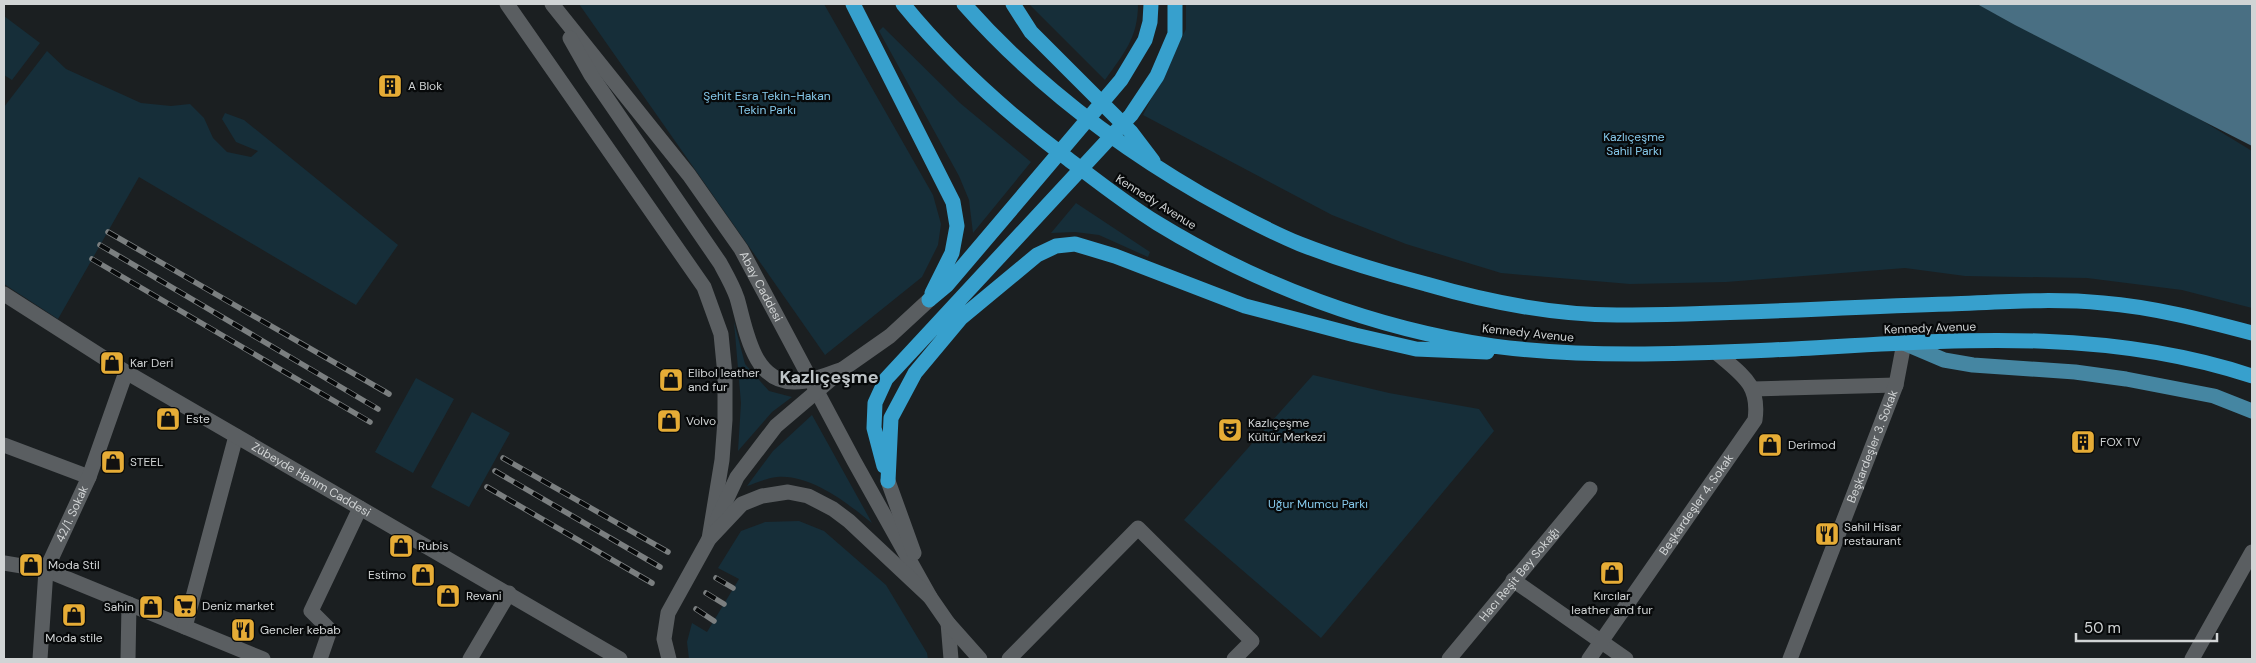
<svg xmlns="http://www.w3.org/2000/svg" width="2256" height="663" viewBox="0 0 2256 663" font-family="'DM Sans',sans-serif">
  <rect width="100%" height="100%" fill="#1b1f21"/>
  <path fill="#162e39" d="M 579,4 L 824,4 L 933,195 L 941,224 L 938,245 L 922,277 L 825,355 Z
    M 1029,4 L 1138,4 C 1138,38 1124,53 1105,80 Z
    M 1186,4 L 1977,4 L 2193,115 L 2252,151 L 2252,308 L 2182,290 L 2087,278 L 1965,276 L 1905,268 L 1726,282 L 1630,284 L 1501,273 L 1406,244 L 1332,215 L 1143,115 L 1186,29 Z
    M 4,16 L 40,43 L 12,80 L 4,75 Z
    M 883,27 L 960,103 L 1031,162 L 973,233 L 969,200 L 959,176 L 879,31 Z
    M 47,51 L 66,69 L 141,103 L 171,106 L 190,104 L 204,118 L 213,138 L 227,152 L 251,157 L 258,151 L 236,142 L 222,119 L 225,113 L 244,120 L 398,245 L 356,305 L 139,177 L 58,319 L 4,284 L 4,107 Z
    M 1076,203 L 1150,252 L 1148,257 L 1099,235 L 1075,232 L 1051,233 Z
    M 734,322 L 745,364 L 769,391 L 792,397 L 772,412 L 738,451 L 741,403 Z
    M 1313,375 L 1389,393 L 1479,409 L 1494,431 L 1321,638 L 1184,520 Z
    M 416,378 L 454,399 L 413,473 L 375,452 Z
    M 472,412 L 510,433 L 469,507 L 431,487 Z
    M 812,415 L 872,523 C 847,503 811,474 777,477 C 767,478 756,483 747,486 L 773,451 Z
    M 799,521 L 824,531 L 886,585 L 927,653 L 928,659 L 689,659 L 687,642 L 692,623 L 707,632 L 739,579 L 718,568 L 741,531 L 765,522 Z"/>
  <path fill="#496f83" d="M 1977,4 L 2252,4 L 2252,146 L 2015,25 Z"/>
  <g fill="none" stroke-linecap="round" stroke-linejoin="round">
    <g stroke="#5a5e61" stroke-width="15">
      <path d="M 1753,389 L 1896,385"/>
      <path d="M 4,445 L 89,477"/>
      <path d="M 4,563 L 46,570 L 263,659"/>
      <path d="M 1513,580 L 1626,659"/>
      <path d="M 185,627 L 236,436"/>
      <path id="s1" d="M 40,659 L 46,570 L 89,477 L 126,372"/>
      <path d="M 128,659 L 129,604"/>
      <path d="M 320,659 L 330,630 L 311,611 L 360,508"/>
      <path d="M 470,659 L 509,593"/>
      <path d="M 1009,659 L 1138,528 L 1252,641 L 1234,659"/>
      <path id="s2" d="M 1449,659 L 1590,489"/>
      <path id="s3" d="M 1589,659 L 1755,420 C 1760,384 1742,375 1717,353"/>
      <path id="s4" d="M 1790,659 L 1896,385 L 1904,343"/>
      <path d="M 2192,659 L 2252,552"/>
    </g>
    <g stroke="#5a5e61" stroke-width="15">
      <path d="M 507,4 L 704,287 L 721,334 L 725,375 L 725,420 L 722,460 L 709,539"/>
      <path id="s5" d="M 552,4 L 689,175 L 741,249 L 854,461 L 930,597"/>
      <path d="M 570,38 L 591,75 L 720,263 C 726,274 733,286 737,298 C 746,328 752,383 795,382 C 811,382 828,374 843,369"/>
      <path id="s6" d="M 4,294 L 126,372 L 620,659"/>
      <path d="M 888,481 L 914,553"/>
      <path d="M 716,522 L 737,477 L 776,426 L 843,369 L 890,336 L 929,300"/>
      <path d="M 948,623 L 951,659"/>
      <path d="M 669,659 L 664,639 L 668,613 L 709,539 L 742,504 L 762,496 L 788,492 L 808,496 L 833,509 L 849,521 L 930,597 L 948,623 L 980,659"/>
    </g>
    <path stroke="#4586a2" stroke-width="15" d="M 1904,343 L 1944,360 L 1973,365 L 2075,372 L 2126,379 L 2214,396 L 2252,411"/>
    <path stroke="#37a0cd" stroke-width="15" d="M 853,4 L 953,202 L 957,226 L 952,253 L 932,293
      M 903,4 C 951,63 1007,113 1068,159 C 1097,181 1126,204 1157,223 C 1258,285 1376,329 1493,346 C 1585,358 1679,354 1772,350 C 1934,342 2095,324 2252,376
      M 964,4 C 1033,82 1111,142 1201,194 C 1233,212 1266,230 1300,244 C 1341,260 1384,273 1426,284 C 1488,302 1552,315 1617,315 C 1728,315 1839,307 1950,304 C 2001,302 2052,298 2103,303 C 2153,307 2203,320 2252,333
      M 1013,4 L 1031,32 L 1131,132 L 1153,161
      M 929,300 L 947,285 L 1121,80 L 1145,40 L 1150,22 L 1151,4
      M 884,466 L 874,428 L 875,403 L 886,379 L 1131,115 L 1157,76 L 1175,34 L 1175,4
      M 888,481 L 891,418 L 915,373 L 961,318 L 1037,255 L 1056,246 L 1075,244 L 1115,256 L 1245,306 L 1355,335 L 1416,349 L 1487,352"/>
    <defs>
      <path id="rail" d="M 108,232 L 389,394
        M 100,245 L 378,409
        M 92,259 L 370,422
        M 503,458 L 668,552
        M 495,471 L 660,567
        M 487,487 L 652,583
        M 716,578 L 733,588
        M 706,593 L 724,604
        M 696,609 L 714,621"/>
    </defs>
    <use href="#rail" stroke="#7b7f80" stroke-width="5.5"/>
    <use href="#rail" stroke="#07090a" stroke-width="4" stroke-dasharray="11" stroke-linecap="butt"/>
  </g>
  <defs>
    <symbol id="building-square" viewBox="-11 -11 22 22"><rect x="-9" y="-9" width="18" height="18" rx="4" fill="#e6ac36" stroke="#07090a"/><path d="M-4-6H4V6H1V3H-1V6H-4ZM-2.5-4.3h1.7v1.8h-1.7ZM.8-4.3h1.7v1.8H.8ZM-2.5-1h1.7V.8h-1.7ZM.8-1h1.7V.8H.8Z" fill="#111"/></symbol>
    <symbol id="shop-square" viewBox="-11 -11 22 22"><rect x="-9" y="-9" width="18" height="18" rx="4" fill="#e6ac36" stroke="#07090a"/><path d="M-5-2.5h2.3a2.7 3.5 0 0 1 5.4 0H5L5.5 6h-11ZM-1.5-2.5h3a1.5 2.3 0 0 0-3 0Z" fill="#111"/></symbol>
    <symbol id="theatre-square" viewBox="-11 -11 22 22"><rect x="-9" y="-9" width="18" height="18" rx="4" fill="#e6ac36" stroke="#07090a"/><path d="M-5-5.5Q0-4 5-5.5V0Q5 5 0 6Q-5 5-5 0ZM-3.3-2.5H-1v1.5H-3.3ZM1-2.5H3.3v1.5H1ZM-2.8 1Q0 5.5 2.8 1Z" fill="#111"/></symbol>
    <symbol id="restaurant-square" viewBox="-11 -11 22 22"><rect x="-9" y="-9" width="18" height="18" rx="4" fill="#e6ac36" stroke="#07090a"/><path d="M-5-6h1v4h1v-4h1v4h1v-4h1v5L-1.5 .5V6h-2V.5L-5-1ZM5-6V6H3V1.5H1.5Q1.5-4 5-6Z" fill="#111"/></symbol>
    <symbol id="supermarket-square" viewBox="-11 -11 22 22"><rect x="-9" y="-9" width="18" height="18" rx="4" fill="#e6ac36" stroke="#07090a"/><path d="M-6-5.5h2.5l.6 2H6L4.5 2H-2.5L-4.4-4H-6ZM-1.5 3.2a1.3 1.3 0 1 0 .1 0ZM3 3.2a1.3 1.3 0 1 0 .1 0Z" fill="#111"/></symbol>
  </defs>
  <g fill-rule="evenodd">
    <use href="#building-square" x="376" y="72" width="28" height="28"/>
    <use href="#shop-square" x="98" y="349" width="28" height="28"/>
    <use href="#shop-square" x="657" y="366" width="28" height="28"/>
    <use href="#shop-square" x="154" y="405" width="28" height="28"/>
    <use href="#shop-square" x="655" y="407" width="28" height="28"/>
    <use href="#theatre-square" x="1216" y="416" width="28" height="28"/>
    <use href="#building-square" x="2069" y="428" width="28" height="28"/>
    <use href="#shop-square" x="1756" y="431" width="28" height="28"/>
    <use href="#shop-square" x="99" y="448" width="28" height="28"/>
    <use href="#restaurant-square" x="1813" y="520" width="28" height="28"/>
    <use href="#shop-square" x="387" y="532" width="28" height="28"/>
    <use href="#shop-square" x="17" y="551" width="28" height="28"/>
    <use href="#shop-square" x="1598" y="559" width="28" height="28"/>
    <use href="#shop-square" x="409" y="561" width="28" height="28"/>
    <use href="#shop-square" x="434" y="582" width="28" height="28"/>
    <use href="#supermarket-square" x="171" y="592" width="28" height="28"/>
    <use href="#shop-square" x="137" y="593" width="28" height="28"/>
    <use href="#shop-square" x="60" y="601" width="28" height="28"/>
    <use href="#restaurant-square" x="229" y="616" width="28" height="28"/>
  </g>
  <g text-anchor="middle" stroke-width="4.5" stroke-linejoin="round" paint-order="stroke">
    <g font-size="12" fill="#d1d4d5" stroke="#07090a" text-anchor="start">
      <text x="408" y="90">A Blok</text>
      <text x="130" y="367">Kar Deri</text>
      <text x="688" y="377">Elibol leather<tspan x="688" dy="14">and fur</tspan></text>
      <text x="186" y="423">Este</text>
      <text x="686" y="425">Volvo</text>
      <text x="1248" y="427">Kazlıçeşme<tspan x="1248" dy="14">Kültür Merkezi</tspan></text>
      <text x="2100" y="446">FOX TV</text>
      <text x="1788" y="449">Derimod</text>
      <text x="130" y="466">STEEL</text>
      <text x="1844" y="531">Sahil Hisar<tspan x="1844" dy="14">restaurant</tspan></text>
      <text x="418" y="550">Rubis</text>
      <text x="48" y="569">Moda Stil</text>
      <text x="406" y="579" text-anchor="end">Estimo</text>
      <text x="466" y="600">Revani</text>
      <text x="1612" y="600" text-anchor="middle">Kırcılar<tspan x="1612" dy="14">leather and fur</tspan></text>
      <text x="202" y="610">Deniz market</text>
      <text x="134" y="611" text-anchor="end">Sahin</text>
      <text x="260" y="634">Gencler kebab</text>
      <text x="74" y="642" text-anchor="middle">Moda stile</text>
    </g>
    <g font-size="12" fill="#86c9eb" stroke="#07090a">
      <text x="767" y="100">Şehit Esra Tekin-Hakan<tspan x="767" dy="14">Tekin Parkı</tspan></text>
      <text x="1634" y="141">Kazlıçeşme<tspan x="1634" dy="14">Sahil Parkı</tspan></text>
      <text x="1318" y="508">Uğur Mumcu Parkı</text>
    </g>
    <g font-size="12" fill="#d1d4d5" stroke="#07090a">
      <text transform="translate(1156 202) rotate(32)" y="4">Kennedy Avenue</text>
      <text dy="4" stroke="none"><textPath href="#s5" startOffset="352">Abay Caddesi</textPath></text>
      <text transform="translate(1930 328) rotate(-2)" y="4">Kennedy Avenue</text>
      <text transform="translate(1528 333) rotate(6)" y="4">Kennedy Avenue</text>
      <text dy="4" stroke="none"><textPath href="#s4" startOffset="228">Beşkardeşler 3. Sokak</textPath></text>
      <text dy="4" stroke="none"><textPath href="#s6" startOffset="359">Zübeyde Hanım Caddesi</textPath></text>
      <text dy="4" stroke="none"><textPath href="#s3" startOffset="188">Beşkardeşler 4. Sokak</textPath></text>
      <text dy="4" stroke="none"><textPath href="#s1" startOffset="151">42/1. Sokak</textPath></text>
      <text dy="4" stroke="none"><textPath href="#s2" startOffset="110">Hacı Reşit Bey Sokağı</textPath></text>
    </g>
    <g font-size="18" font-weight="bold" fill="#bdc3c6" stroke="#07090a">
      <text x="829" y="383">Kazlıçeşme</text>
    </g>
  </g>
  <rect width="2256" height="663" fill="none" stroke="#d1d4d5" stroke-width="10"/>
  <path d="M2076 633v8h141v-8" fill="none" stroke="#d1d4d5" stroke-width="2.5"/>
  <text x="2084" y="633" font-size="15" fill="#d1d4d5" stroke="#07090a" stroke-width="4" paint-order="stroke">50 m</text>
</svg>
